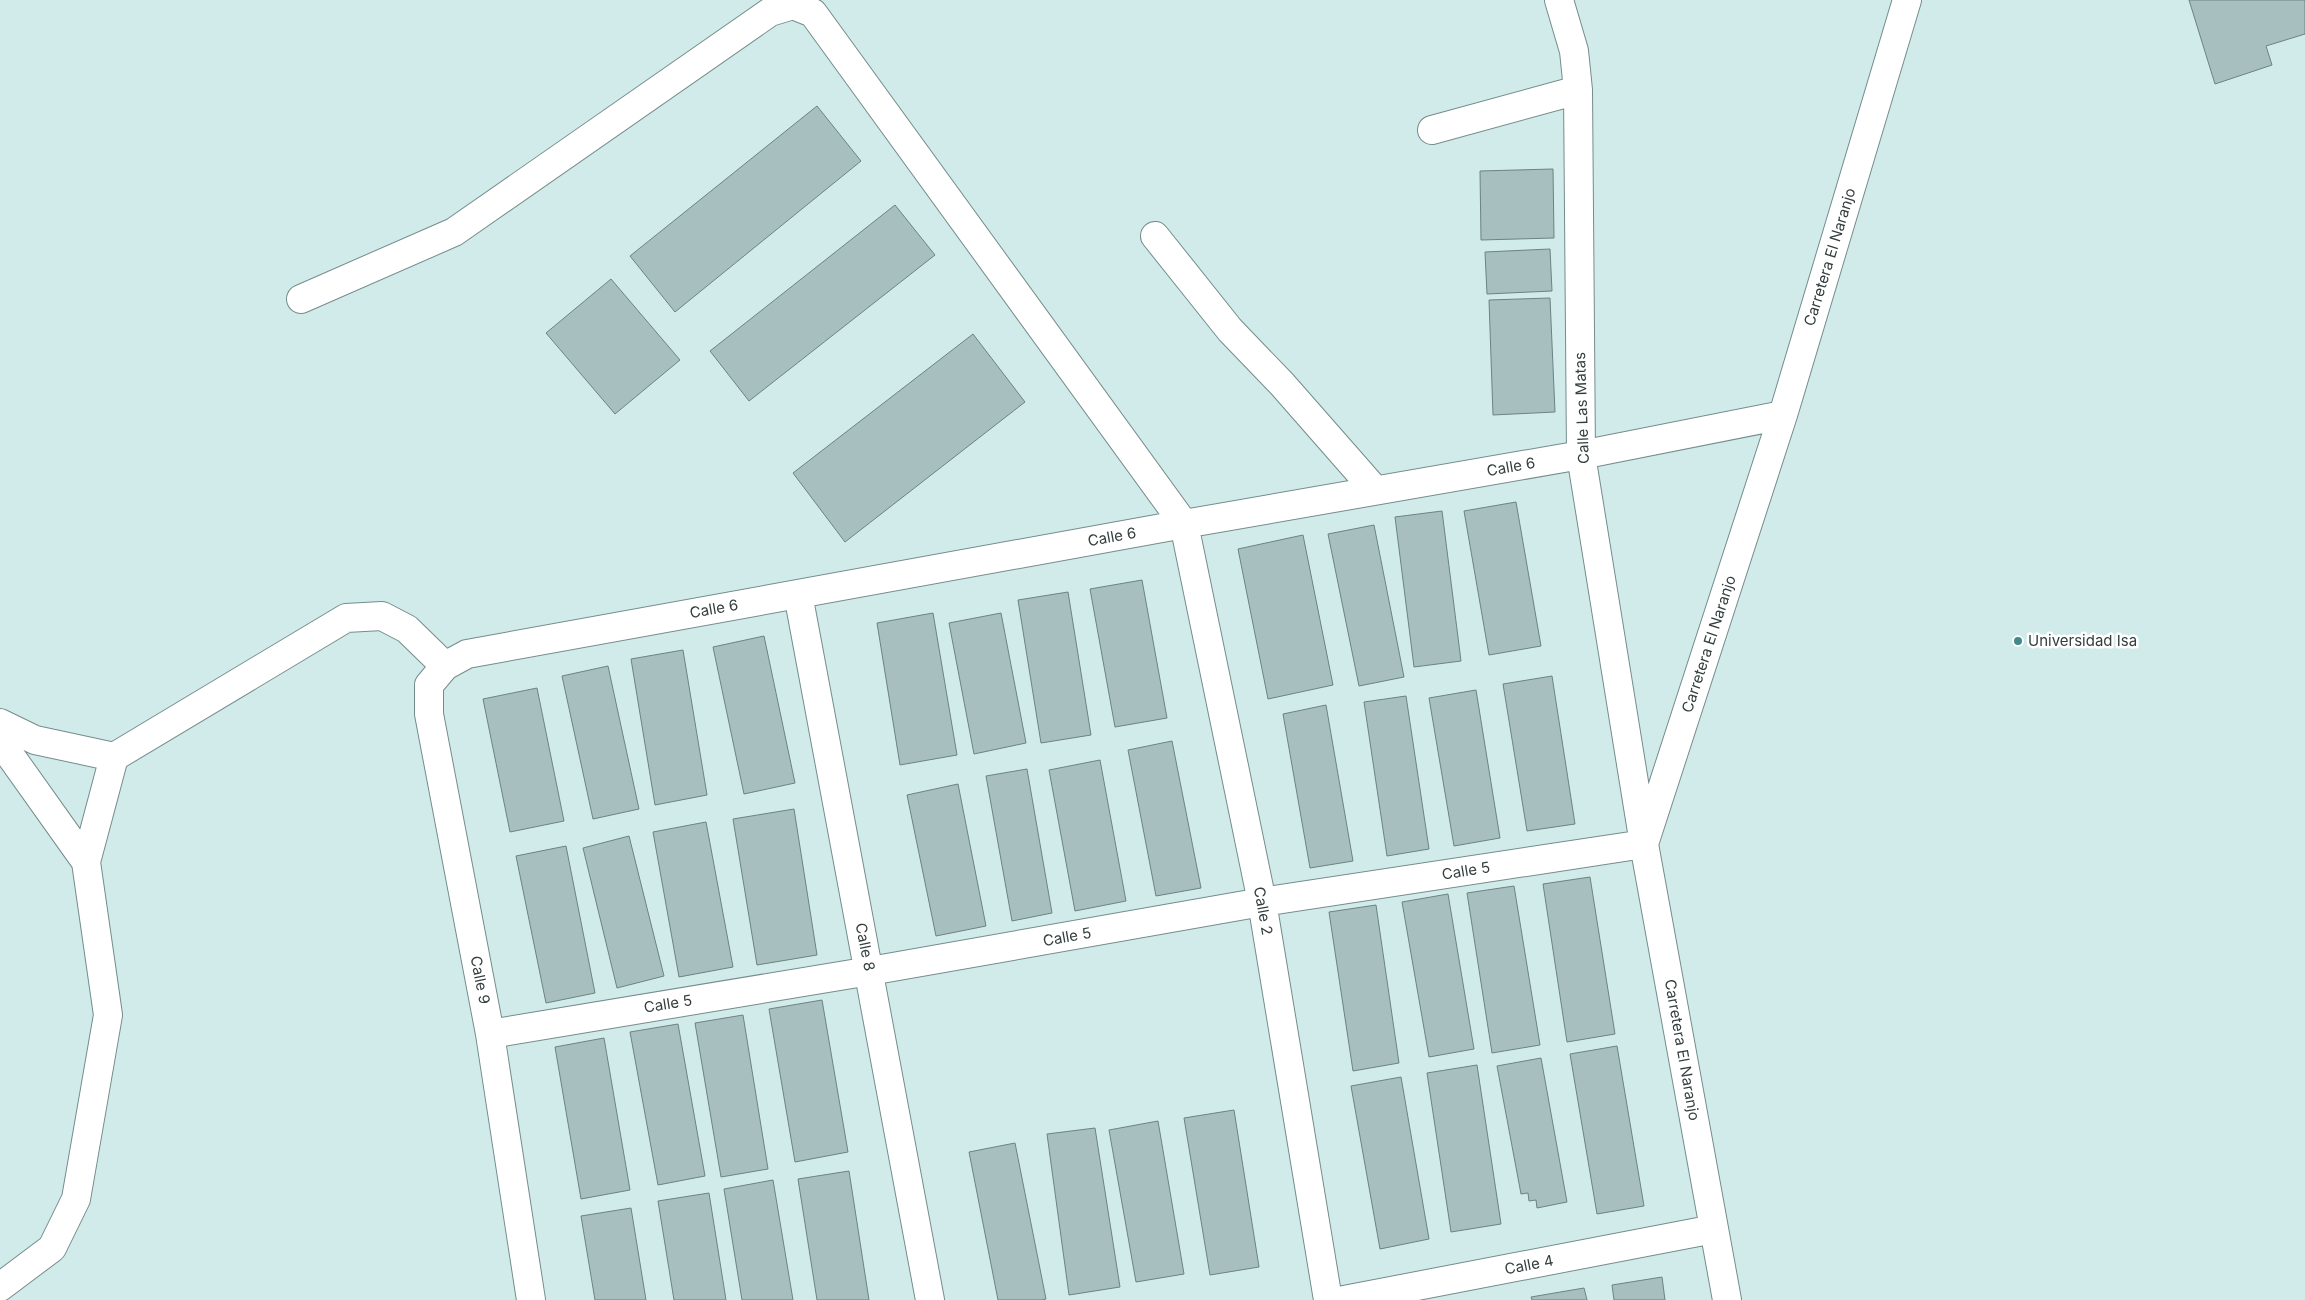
<svg xmlns="http://www.w3.org/2000/svg" width="2305" height="1300" viewBox="0 0 2305 1300" font-family="Inter,sans-serif">
  <rect width="100%" height="100%" fill="#d1eaea"/>
  <path fill="#a7bfbe" stroke="#6c8383" d="M 2189,0 L 2305,0 L 2305,34 L 2266,46 L 2272,65 L 2215,84 Z
    M 817,106 L 861,161 L 675,312 L 630,256 Z
    M 1553,169 L 1554,238 L 1481,240 L 1480,171 Z
    M 895,205 L 935,255 L 749,401 L 710,351 Z
    M 1550,249 L 1552,291 L 1487,294 L 1485,252 Z
    M 611,279 L 680,360 L 615,414 L 546,333 Z
    M 1550,298 L 1555,412 L 1493,415 L 1489,300 Z
    M 973,334 L 1025,402 L 845,542 L 793,473 Z
    M 1516,502 L 1541,646 L 1489,655 L 1464,511 Z
    M 1442,511 L 1461,661 L 1414,667 L 1395,517 Z
    M 1374,525 L 1404,677 L 1359,686 L 1328,534 Z
    M 1303,535 L 1333,685 L 1268,699 L 1238,549 Z
    M 1142,580 L 1167,718 L 1115,727 L 1090,589 Z
    M 1068,592 L 1091,735 L 1041,743 L 1018,600 Z
    M 933,613 L 957,755 L 900,765 L 877,623 Z
    M 1001,613 L 1026,743 L 974,754 L 949,623 Z
    M 764,636 L 795,783 L 744,794 L 713,647 Z
    M 683,650 L 707,795 L 655,805 L 631,659 Z
    M 608,666 L 639,809 L 593,819 L 562,676 Z
    M 1552,676 L 1575,824 L 1527,831 L 1503,684 Z
    M 537,688 L 564,821 L 510,832 L 483,699 Z
    M 1476,690 L 1500,838 L 1454,846 L 1429,698 Z
    M 1406,696 L 1429,849 L 1387,856 L 1364,702 Z
    M 1326,705 L 1353,861 L 1310,868 L 1283,714 Z
    M 1172,741 L 1201,888 L 1156,896 L 1128,750 Z
    M 1100,760 L 1126,901 L 1075,911 L 1049,770 Z
    M 1027,769 L 1052,913 L 1012,921 L 986,776 Z
    M 958,784 L 986,926 L 936,936 L 907,795 Z
    M 794,809 L 817,955 L 757,965 L 733,819 Z
    M 706,822 L 733,967 L 679,977 L 653,832 Z
    M 629,836 L 664,976 L 617,988 L 583,848 Z
    M 566,846 L 595,993 L 546,1003 L 516,856 Z
    M 1590,877 L 1615,1034 L 1567,1042 L 1543,884 Z
    M 1514,886 L 1540,1045 L 1492,1053 L 1467,893 Z
    M 1448,894 L 1474,1049 L 1429,1057 L 1402,902 Z
    M 1376,905 L 1399,1063 L 1353,1071 L 1329,912 Z
    M 822,1000 L 848,1152 L 795,1162 L 769,1009 Z
    M 743,1015 L 768,1169 L 721,1177 L 695,1023 Z
    M 678,1024 L 705,1176 L 658,1185 L 630,1032 Z
    M 604,1038 L 630,1190 L 581,1199 L 555,1047 Z
    M 1617,1046 L 1644,1206 L 1597,1214 L 1570,1054 Z
    M 1541,1058 L 1567,1202 L 1537,1208 L 1536,1200 L 1529,1201 L 1528,1193 L 1521,1194 L 1497,1066 Z
    M 1477,1065 L 1501,1224 L 1451,1232 L 1427,1073 Z
    M 1401,1077 L 1429,1239 L 1380,1249 L 1351,1086 Z
    M 1234,1110 L 1259,1267 L 1210,1275 L 1184,1118 Z
    M 1158,1121 L 1184,1274 L 1136,1282 L 1109,1130 Z
    M 1095,1128 L 1120,1287 L 1069,1295 L 1047,1134 Z
    M 1015,1143 L 1046,1299 L 1042,1300 L 998,1300 L 969,1152 Z
    M 849,1171 L 869,1300 L 817,1300 L 798,1179 Z
    M 773,1180 L 793,1300 L 742,1300 L 724,1189 Z
    M 709,1193 L 726,1300 L 674,1300 L 658,1201 Z
    M 631,1208 L 646,1300 L 595,1300 L 581,1216 Z
    M 1662,1277 L 1665,1300 L 1614,1300 L 1612,1285 Z
    M 1584,1288 L 1587,1300 L 1532,1300 L 1531,1297 Z"/>
  <g fill="none" stroke-linecap="round" stroke-linejoin="round">
    <defs>
      <path id="street" d="M 1432,130 L 1578,90
        M 1155,236 L 1230,330 L 1282,384 L 1375,490
        M 301,299 L 454,232 L 770,12 L 793,5 L 813,13 L 1184,524 L 1262,902 L 1328,1300
        M 798,594 L 930,1300
        M 0,723 L 35,740 L 114,757
        M 0,741 L 86,862
        M 490,1034 L 870,971 L 1262,902 L 1644,844 L 1581,455 L 1578,90 L 1574,51 L 1559,0
        M 0,1287 L 52,1248 L 76,1199 L 108,1015 L 86,862 L 114,757 L 346,618 L 382,616 L 407,629 L 445,666
        M 531,1300 L 490,1034 L 429,714 L 429,685 L 445,666 L 467,654 L 1184,524 L 1581,455 L 1783,415
        M 1344,1300 L 1714,1229
        M 1727,1300 L 1644,844 L 1783,415 L 1907,0"/>
    </defs>
    <use href="#street" stroke="#758c8c" stroke-width="30"/>
    <use href="#street" stroke="#fff" stroke-width="28"/>
  </g>
  <circle fill="#428a8a" stroke="#fff" stroke-width="2" cx="2018" cy="641" r="5"/>
  <g text-anchor="middle" stroke-width="5" stroke-linejoin="round" paint-order="stroke">
    <g font-size="15" fill="#343e3e" stroke="#fff">
      <text transform="translate(1830 257) rotate(-73)" y="5">Carretera El Naranjo</text>
      <text transform="translate(1582 408) rotate(-92)" y="5">Calle Las Matas</text>
      <text transform="translate(1511 467) rotate(-10)" y="5">Calle 6</text>
      <text transform="translate(1112 537) rotate(-10)" y="5">Calle 6</text>
      <text transform="translate(714 609) rotate(-10)" y="5">Calle 6</text>
      <text transform="translate(1709 644) rotate(-72)" y="5">Carretera El Naranjo</text>
      <text transform="translate(1466 871) rotate(-9)" y="5">Calle 5</text>
      <text transform="translate(1263 911) rotate(80)" y="5">Calle 2</text>
      <text transform="translate(1067 937) rotate(-10)" y="5">Calle 5</text>
      <text transform="translate(865 947) rotate(79)" y="5">Calle 8</text>
      <text transform="translate(480 980) rotate(79)" y="5">Calle 9</text>
      <text transform="translate(668 1004) rotate(-9)" y="5">Calle 5</text>
      <text transform="translate(1682 1050) rotate(80)" y="5">Carretera El Naranjo</text>
      <text transform="translate(1529 1265) rotate(-11)" y="5">Calle 4</text>
    </g>
    <g font-size="15" fill="#343e3e" stroke="#fff" text-anchor="start">
      <text x="2028" y="646">Universidad Isa</text>
    </g>
  </g>
</svg>
